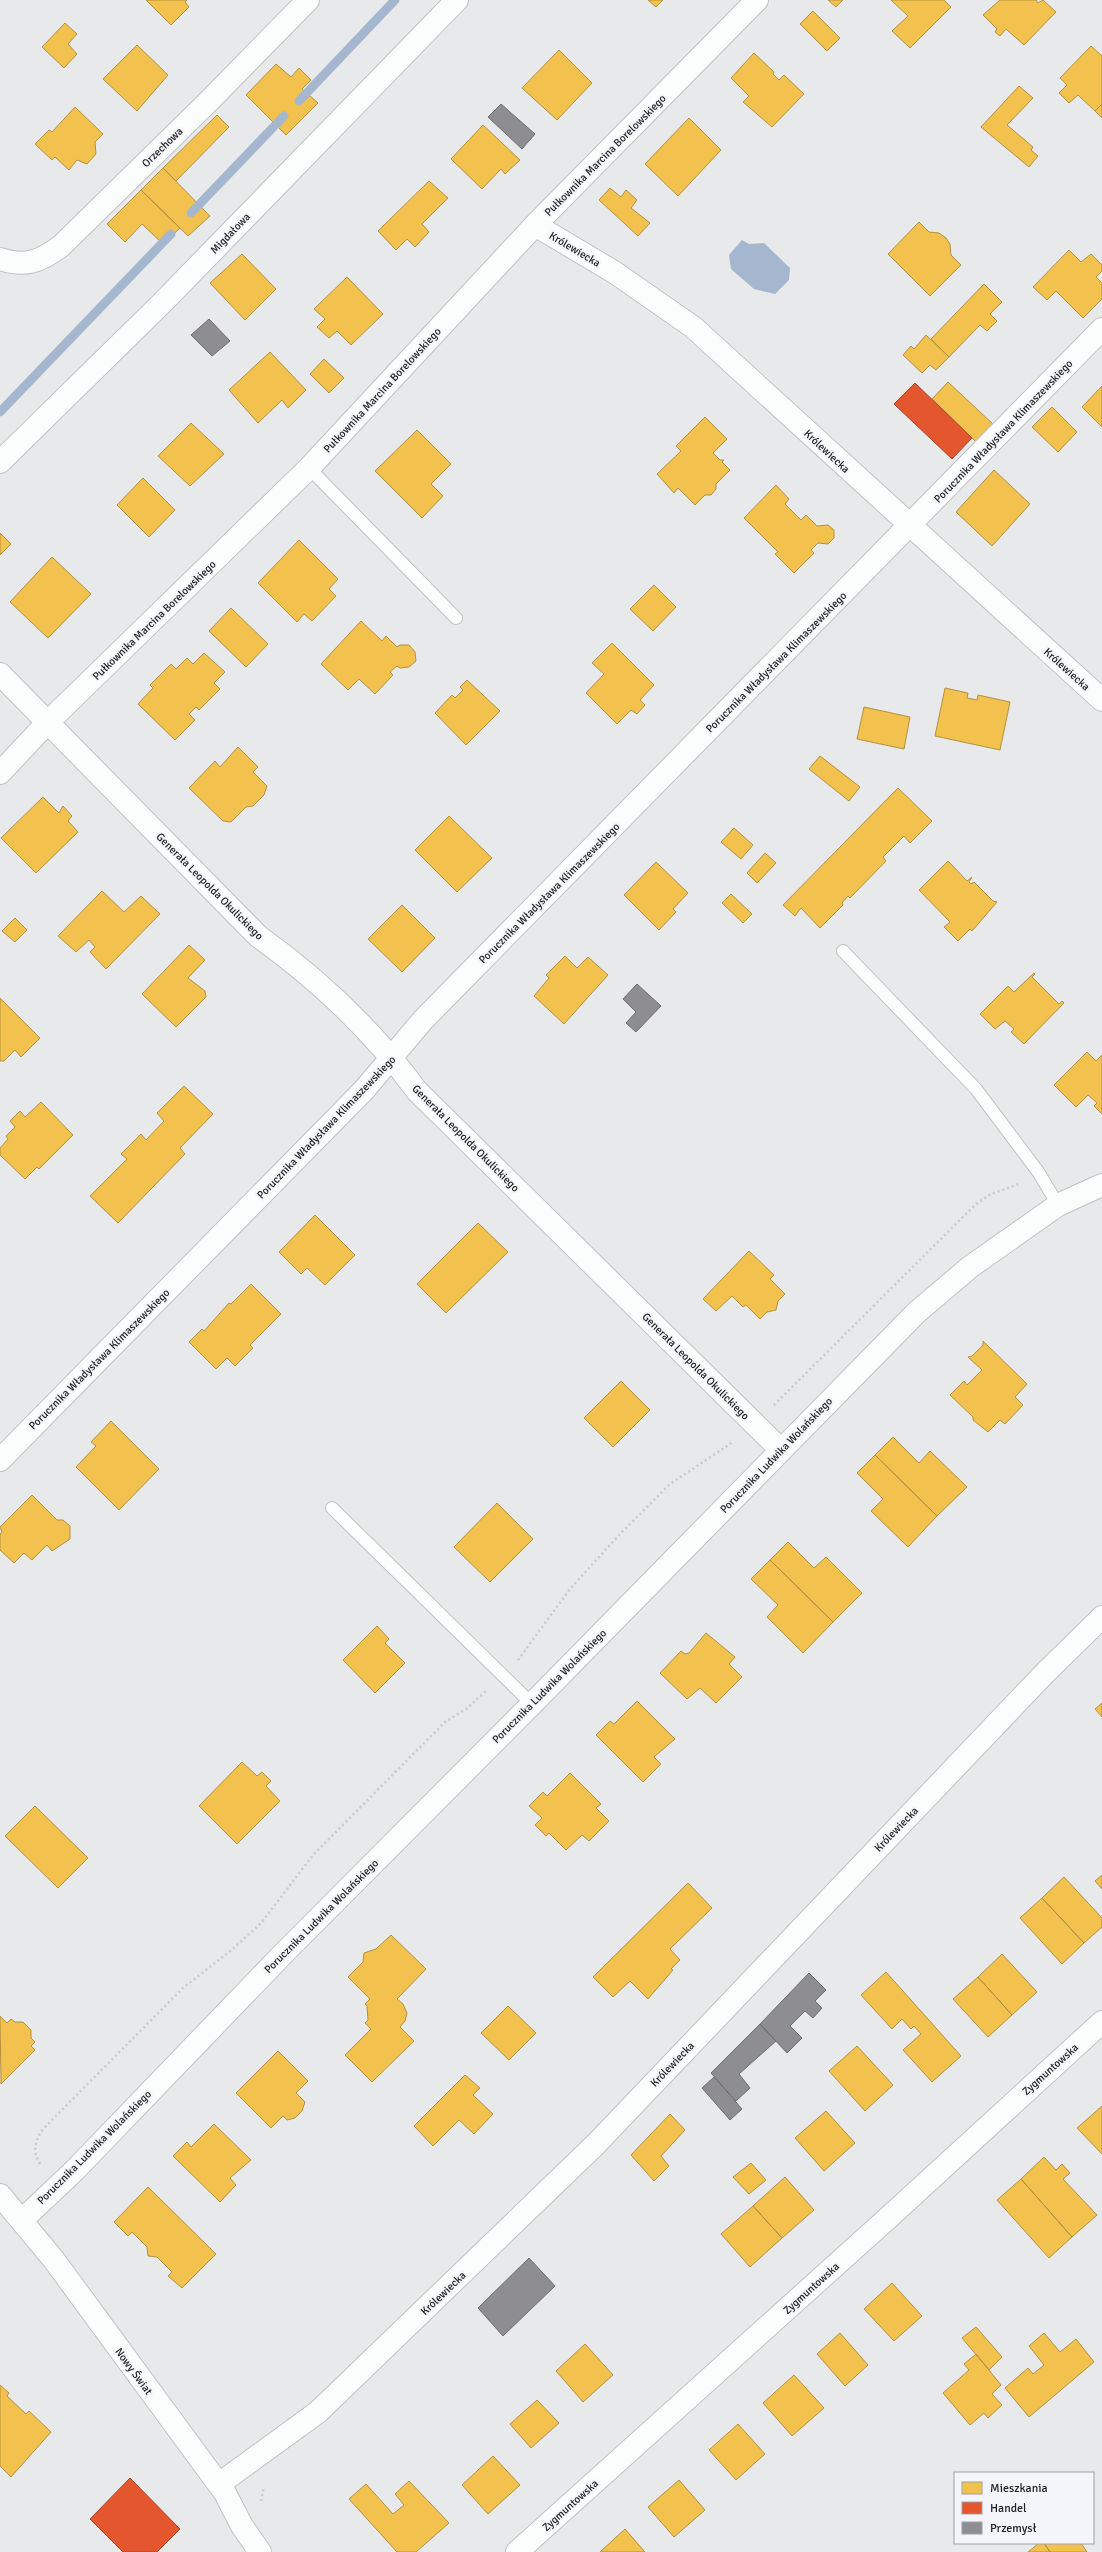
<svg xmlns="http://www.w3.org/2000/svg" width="1102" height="2552" viewBox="0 0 1102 2552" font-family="Signika,sans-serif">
  <rect width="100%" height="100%" fill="#e7e9eb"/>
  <path fill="#a5b7cf" d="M 742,240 L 749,244 L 764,243 L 790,268 L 789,280 L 775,294 L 754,289 L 731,269 L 729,255 Z"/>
  <path fill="#f2c14e" stroke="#b39141" d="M 146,0 L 187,0 L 185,2 L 189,7 L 171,25 Z
    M 648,0 L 663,0 L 656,7 Z
    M 828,0 L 843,0 L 836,7 Z
    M 891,0 L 944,0 L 951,7 L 910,48 L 892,31 L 908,16 Z
    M 1000,0 L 1036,0 L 1038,3 L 1043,0 L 1056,12 L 1024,45 L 1006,29 L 1000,36 L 995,32 L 997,29 L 983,15 Z
    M 813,11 L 840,38 L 827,51 L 800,24 Z
    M 65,23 L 77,34 L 68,44 L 77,54 L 64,68 L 42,47 Z
    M 137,45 L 168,75 L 137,111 L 103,79 Z
    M 1091,46 L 1102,56 L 1102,104 L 1095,111 L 1078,95 L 1069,103 L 1059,93 L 1067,85 L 1060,78 Z
    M 559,50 L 592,83 L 557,120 L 522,88 Z
    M 754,53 L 774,72 L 773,74 L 779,80 L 784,75 L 804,94 L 772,127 L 743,102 L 749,96 L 731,78 Z
    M 276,64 L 291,77 L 299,68 L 311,80 L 302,89 L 318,103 L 286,135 L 246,95 Z
    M 1019,86 L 1033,98 L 1007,125 L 1033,147 L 1031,150 L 1038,156 L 1029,167 L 981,127 Z
    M 1102,104 L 1102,118 L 1095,111 Z
    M 75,107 L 103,134 L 95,142 L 96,154 L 87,164 L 77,160 L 69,170 L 55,157 L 52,160 L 35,144 L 49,130 L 52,132 Z
    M 217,115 L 229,127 L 176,181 L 163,168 Z
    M 689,118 L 721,150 L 678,196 L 645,164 Z
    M 483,125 L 520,160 L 505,174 L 501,169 L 482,189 L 451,159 Z
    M 163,168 L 210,216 L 188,236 L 141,190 Z
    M 429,181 L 448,198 L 422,224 L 429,232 L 415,247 L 407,239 L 396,250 L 378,231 Z
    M 610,188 L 621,197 L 626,190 L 637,200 L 631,208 L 650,223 L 638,236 L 599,200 Z
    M 141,190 L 180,228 L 163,244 L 142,224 L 125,242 L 107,224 Z
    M 919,222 L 929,232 L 939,233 L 946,238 L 950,244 L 951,255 L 961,265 L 930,296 L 888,254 Z
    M 1069,250 L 1081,262 L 1091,254 L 1102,265 L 1102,271 L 1096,277 L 1102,283 L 1102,299 L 1083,318 L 1056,291 L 1047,300 L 1033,287 Z
    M 242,254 L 276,289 L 245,320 L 210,283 Z
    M 347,277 L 383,314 L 351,345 L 337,331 L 329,338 L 317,327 L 325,319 L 314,309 Z
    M 984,284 L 1002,302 L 990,314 L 997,321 L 987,331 L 980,325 L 949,357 L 931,339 Z
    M 926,335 L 949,357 L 936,370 L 930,365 L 922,373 L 903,355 L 911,346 L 914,349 Z
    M 270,352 L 306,390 L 288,408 L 282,400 L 258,423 L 229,390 Z
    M 324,359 L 344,378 L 329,393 L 310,374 Z
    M 948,382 L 994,425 L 976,442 L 932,399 Z
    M 1102,386 L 1102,427 L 1082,407 Z
    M 1052,407 L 1077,432 L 1058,452 L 1032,427 Z
    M 705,417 L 727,439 L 713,453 L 720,460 L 724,460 L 722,462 L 730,470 L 716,484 L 716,489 L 711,495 L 705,495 L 695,505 L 678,488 L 674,493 L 657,474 L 681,451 L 676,446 Z
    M 191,423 L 224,454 L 190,486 L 158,456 Z
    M 417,430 L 451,464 L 431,484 L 443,496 L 422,518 L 375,471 Z
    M 994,470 L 1030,504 L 992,546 L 956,512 Z
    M 143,478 L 175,510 L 149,537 L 117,505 Z
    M 776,485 L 789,499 L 785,504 L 801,520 L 806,515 L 817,526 L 828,525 L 834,530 L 834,538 L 828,544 L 818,543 L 811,550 L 814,553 L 794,573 L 775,554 L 778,552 L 744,518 Z
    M 0,533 L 11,544 L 0,555 Z
    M 299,540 L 338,579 L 329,589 L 336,596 L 312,621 L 304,614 L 297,622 L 258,583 Z
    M 52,557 L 91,594 L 48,638 L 10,602 Z
    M 654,585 L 676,607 L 653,631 L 630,609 Z
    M 231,608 L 268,644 L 246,667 L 209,631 Z
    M 361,621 L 382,641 L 386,636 L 397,647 L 400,645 L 409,645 L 415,652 L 416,661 L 409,667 L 400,668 L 397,666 L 390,672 L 393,675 L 375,694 L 359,679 L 348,690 L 321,664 Z
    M 612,643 L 654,685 L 640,700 L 645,705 L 637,714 L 631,710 L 617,724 L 586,693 L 604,674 L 592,663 Z
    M 204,653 L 225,672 L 214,683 L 220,689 L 199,710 L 196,707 L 189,714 L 195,720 L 175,740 L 138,704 L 153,688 L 150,685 L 171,664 L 176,669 L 187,658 L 193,664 Z
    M 467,680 L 500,711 L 466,745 L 435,713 L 452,695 L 455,698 L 463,690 L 460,687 Z
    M 945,688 L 968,693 L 967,698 L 977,700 L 978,695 L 1010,702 L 1000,750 L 935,736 Z
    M 864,707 L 910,717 L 904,749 L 857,739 Z
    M 238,747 L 258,767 L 253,772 L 267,786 L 264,795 L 253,806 L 246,807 L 231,822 L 223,821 L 189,788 L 215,761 L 220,767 Z
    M 820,756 L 860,787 L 849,801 L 809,769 Z
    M 898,788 L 932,821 L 910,843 L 904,836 L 883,857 L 886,861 L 850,898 L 848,896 L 842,903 L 843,905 L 820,928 L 801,908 L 795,916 L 783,905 Z
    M 43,797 L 59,813 L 63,806 L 72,816 L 68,821 L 78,832 L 36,873 L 1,838 Z
    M 449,816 L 492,858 L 457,892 L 415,850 Z
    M 734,828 L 753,845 L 741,859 L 721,842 Z
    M 765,853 L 776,863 L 757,883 L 747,873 Z
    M 948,861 L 967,881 L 972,877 L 969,882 L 971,884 L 974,882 L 993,901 L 997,902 L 972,931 L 970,929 L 958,941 L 944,927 L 950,922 L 919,890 Z
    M 656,862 L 688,893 L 673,909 L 676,912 L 659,930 L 624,895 Z
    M 102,891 L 124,912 L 141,896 L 160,914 L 106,969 L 90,952 L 95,947 L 89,940 L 76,952 L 58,936 Z
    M 731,894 L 752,914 L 743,923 L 722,903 Z
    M 402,905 L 435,938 L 402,972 L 368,939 Z
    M 15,918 L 27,930 L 15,942 L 2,931 Z
    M 189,945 L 205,960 L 188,978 L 205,991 L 206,997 L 176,1027 L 142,994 Z
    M 565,956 L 577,968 L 588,957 L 608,975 L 564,1024 L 534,996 L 549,978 L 546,975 Z
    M 1034,973 L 1035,974 L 1032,977 L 1059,1004 L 1062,1001 L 1064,1003 L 1024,1044 L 1011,1032 L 1014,1029 L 1005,1021 L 995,1029 L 980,1014 L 1008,986 L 1014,992 Z
    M 0,998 L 40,1038 L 21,1057 L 15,1050 L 4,1061 L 0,1061 Z
    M 1087,1052 L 1096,1061 L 1102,1055 L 1102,1114 L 1094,1106 L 1097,1103 L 1088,1095 L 1076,1107 L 1054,1085 Z
    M 184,1086 L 213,1114 L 180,1148 L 185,1154 L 118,1223 L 90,1196 L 127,1159 L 121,1154 L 141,1134 L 146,1140 L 164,1121 L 157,1113 Z
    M 41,1102 L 73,1135 L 39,1169 L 37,1167 L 25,1179 L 0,1155 L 0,1148 L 8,1139 L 6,1136 L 15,1127 L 10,1121 L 20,1111 L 25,1117 Z
    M 315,1215 L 355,1255 L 325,1285 L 307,1268 L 301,1274 L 279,1252 Z
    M 478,1223 L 508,1252 L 446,1313 L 417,1284 Z
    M 749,1251 L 774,1275 L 770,1279 L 785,1294 L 778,1301 L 776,1310 L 767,1312 L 760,1319 L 746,1305 L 743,1307 L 732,1296 L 716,1311 L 703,1299 Z
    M 251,1284 L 281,1314 L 250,1345 L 253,1348 L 235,1366 L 227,1358 L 216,1369 L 189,1342 L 202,1329 L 204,1331 L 229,1303 L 231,1304 Z
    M 983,1341 L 1027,1384 L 1015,1397 L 1023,1405 L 1005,1424 L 1000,1420 L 988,1432 L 973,1420 L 973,1417 L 950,1395 L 964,1381 L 967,1385 L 982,1370 L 968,1357 L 972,1356 L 983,1345 Z
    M 621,1381 L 650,1410 L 613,1447 L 584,1418 Z
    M 111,1421 L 159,1469 L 119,1510 L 76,1467 L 96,1446 L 91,1442 Z
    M 893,1437 L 919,1463 L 930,1451 L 967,1487 L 937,1516 L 875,1455 Z
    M 875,1455 L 937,1516 L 908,1547 L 871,1511 L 883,1499 L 857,1473 Z
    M 32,1495 L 57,1520 L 63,1520 L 70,1526 L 70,1539 L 52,1551 L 47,1545 L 32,1560 L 24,1553 L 14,1563 L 0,1550 L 0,1534 L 2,1532 L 0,1527 Z
    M 497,1503 L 533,1539 L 490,1582 L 454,1547 Z
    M 788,1542 L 814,1568 L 826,1557 L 862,1593 L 833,1622 L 770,1560 Z
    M 770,1560 L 833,1622 L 803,1653 L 767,1617 L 778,1605 L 751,1579 Z
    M 377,1626 L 389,1639 L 385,1643 L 405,1663 L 375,1693 L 343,1660 Z
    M 706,1633 L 735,1657 L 729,1664 L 742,1677 L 716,1703 L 700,1688 L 687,1699 L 660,1673 L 681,1651 L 685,1654 L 689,1653 Z
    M 637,1701 L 675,1739 L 654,1757 L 661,1764 L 643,1782 L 596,1735 L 610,1721 L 614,1724 Z
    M 1102,1703 L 1102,1717 L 1095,1709 Z
    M 242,1762 L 257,1776 L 262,1772 L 271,1781 L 266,1786 L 280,1801 L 237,1844 L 199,1806 Z
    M 570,1773 L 601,1804 L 596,1808 L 609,1821 L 589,1841 L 582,1835 L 566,1850 L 549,1833 L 546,1836 L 535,1825 L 542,1818 L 529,1806 L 543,1792 L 547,1796 Z
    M 35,1806 L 88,1858 L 58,1888 L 5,1836 Z
    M 1102,1875 L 1102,1889 L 1095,1881 Z
    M 1064,1877 L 1102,1918 L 1102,1927 L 1084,1943 L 1042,1898 Z
    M 688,1883 L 712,1908 L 670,1949 L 680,1960 L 671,1969 L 673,1970 L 648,1999 L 630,1981 L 613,1997 L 593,1977 Z
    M 1042,1898 L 1084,1943 L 1062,1964 L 1020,1918 Z
    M 391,1935 L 426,1969 L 397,1999 L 403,2004 L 407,2013 L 405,2021 L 400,2027 L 414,2041 L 372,2082 L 345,2055 L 371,2029 L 365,2023 L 368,2020 L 367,2006 L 365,2004 L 370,1999 L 348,1977 L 363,1962 L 364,1953 L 376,1949 Z
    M 1002,1954 L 1037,1992 L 1012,2015 L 978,1977 Z
    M 886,1972 L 961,2056 L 932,2082 L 903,2050 L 921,2034 L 914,2026 L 911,2029 L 902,2019 L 892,2029 L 861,1995 Z
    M 978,1977 L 1012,2015 L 988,2037 L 953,1999 Z
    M 508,2006 L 536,2033 L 509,2060 L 481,2033 Z
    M 0,2016 L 7,2023 L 11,2019 L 15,2022 L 23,2022 L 31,2030 L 31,2038 L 35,2042 L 31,2046 L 35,2050 L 1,2084 Z
    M 857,2046 L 893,2085 L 865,2111 L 829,2071 Z
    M 278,2051 L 308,2081 L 296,2093 L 305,2102 L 302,2111 L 295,2118 L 287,2120 L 283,2116 L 271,2128 L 236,2093 Z
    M 465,2075 L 480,2088 L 473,2095 L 493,2114 L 474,2134 L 459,2120 L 433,2146 L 414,2126 Z
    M 1102,2106 L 1102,2154 L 1077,2128 Z
    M 826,2111 L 855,2143 L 824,2171 L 795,2138 Z
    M 670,2114 L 685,2130 L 661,2156 L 669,2166 L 654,2181 L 631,2155 Z
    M 214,2124 L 251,2160 L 230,2178 L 236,2185 L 220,2202 L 173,2156 L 187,2142 L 191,2147 Z
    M 1044,2157 L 1056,2170 L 1062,2164 L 1070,2173 L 1063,2179 L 1097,2215 L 1072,2237 L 1021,2179 Z
    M 751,2163 L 766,2180 L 749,2194 L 733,2177 Z
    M 785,2177 L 814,2210 L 782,2238 L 753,2206 Z
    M 1021,2179 L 1072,2237 L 1049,2258 L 997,2200 Z
    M 148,2187 L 216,2254 L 182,2288 L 168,2276 L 172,2272 L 157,2257 L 148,2256 L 147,2247 L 132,2232 L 128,2236 L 114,2222 Z
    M 753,2206 L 782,2238 L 750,2267 L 721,2234 Z
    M 892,2283 L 922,2316 L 894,2341 L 864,2309 Z
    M 976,2327 L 1002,2357 L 989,2370 L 962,2338 Z
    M 840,2333 L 868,2365 L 845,2386 L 817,2354 Z
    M 1044,2333 L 1060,2352 L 1076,2339 L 1094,2362 L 1029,2417 L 1005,2388 L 1028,2368 L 1033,2374 L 1044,2365 L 1029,2346 Z
    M 585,2344 L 613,2375 L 583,2402 L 556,2371 Z
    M 976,2354 L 1001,2385 L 992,2394 L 1002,2405 L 988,2418 L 984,2413 L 970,2425 L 943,2393 L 969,2370 L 964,2364 Z
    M 794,2375 L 824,2408 L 792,2436 L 763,2403 Z
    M 0,2385 L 9,2393 L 7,2396 L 26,2414 L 29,2411 L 51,2432 L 11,2477 L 0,2466 Z
    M 537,2400 L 559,2423 L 531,2448 L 510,2424 Z
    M 738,2424 L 765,2454 L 736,2480 L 709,2450 Z
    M 493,2456 L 520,2485 L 488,2514 L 462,2485 Z
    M 679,2480 L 705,2510 L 674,2537 L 648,2507 Z
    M 409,2481 L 449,2523 L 416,2552 L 397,2552 L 349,2499 L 366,2484 L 393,2514 L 404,2505 L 395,2494 Z
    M 625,2529 L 645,2552 L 600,2552 Z
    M 1039,2543 L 1044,2543 L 1050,2552 L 1028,2552 Z
    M 1044,2543 L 1081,2543 L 1087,2552 L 1050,2552 Z"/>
  <path fill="#e4572e" stroke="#aa472b" d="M 915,383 L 972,438 L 952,459 L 894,404 Z
    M 130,2478 L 180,2529 L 157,2552 L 123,2552 L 90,2519 Z"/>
  <path fill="#8d8d92" stroke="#6d6d71" d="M 501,104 L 535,134 L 522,149 L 488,117 Z
    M 209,319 L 230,341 L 212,356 L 191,335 Z
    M 637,984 L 661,1006 L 636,1032 L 626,1023 L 636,1012 L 623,999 Z
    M 809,1973 L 826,1990 L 815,2001 L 822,2008 L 813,2018 L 805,2011 L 790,2026 L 802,2038 L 787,2053 L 760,2024 Z
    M 760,2024 L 776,2041 L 739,2074 L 750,2088 L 736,2101 L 711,2073 Z
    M 714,2077 L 742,2109 L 730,2120 L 702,2088 Z
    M 529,2258 L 555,2286 L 503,2336 L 478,2308 Z"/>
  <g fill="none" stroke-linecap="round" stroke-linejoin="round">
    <path stroke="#a5b7cf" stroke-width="9" d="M 299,101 L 395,0
      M 191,213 L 284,116
      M 0,412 L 171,234"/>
    <defs>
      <path id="service" d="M 309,468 L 456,618
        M 843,951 L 976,1089 L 1039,1173 L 1058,1205
        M 332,1508 L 532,1704"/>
      <path id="minor" d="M 535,225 L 614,272 L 693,327 L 1102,700
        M 0,259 C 25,267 40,262 61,246 L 207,103 L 308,0
        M 0,462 L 163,302 L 457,0
        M 0,674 L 258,936 C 318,979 373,1031 417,1091 L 780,1449
        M 0,773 L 47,723 L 309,468 L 535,225 L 757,0
        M 0,1460 L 364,1090 L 423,1020 L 1102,329
        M 0,2195 L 54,2260 L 225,2493 L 242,2526 L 260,2552
        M 22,2220 L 74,2171 L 281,1956 L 532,1704 L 917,1312 L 970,1267 L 1058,1205 L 1102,1185
        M 219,2484 L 318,2412 L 596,2144 L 1044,1674 L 1102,1617
        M 517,2552 L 888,2218 L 1102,2022"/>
    </defs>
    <use href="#service" stroke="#c0c1c3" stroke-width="14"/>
    <use href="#minor" stroke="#c0c1c3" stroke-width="24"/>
    <path stroke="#c8c9c9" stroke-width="2.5" stroke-dasharray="2 3" stroke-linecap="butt" d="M 774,1405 L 976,1204 L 991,1194 L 1019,1184
      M 518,1660 L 570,1589 L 620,1534 L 670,1484 L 733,1442
      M 40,2164 C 32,2151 35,2141 43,2129 L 183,1988 L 234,1948 L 262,1922 L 313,1855 L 445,1722 L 466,1709 L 486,1691
      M 261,2501 L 264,2486"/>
    <use href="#service" stroke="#fbfcfc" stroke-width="12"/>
    <use href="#minor" stroke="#fbfcfc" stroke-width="22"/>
  </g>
  <g text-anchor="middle" stroke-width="4" stroke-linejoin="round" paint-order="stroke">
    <g font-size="11" fill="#212223" stroke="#f3f5fa">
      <text transform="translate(162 147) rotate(-44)" y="4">Orzechowa</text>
      <text transform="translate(605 155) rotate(-45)" y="4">Pułkownika Marcina Borelowskiego</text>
      <text transform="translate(230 233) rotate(-46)" y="4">Migdałowa</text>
      <text transform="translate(575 249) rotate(31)" y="4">Królewiecka</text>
      <text transform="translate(382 390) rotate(-47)" y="4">Pułkownika Marcina Borelowskiego</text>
      <text transform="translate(1003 431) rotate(-46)" y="4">Porucznika Władysława Klimaszewskiego</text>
      <text transform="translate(827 451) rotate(43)" y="4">Królewiecka</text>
      <text transform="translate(154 620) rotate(-44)" y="4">Pułkownika Marcina Borelowskiego</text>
      <text transform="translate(776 662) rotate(-45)" y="4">Porucznika Władysława Klimaszewskiego</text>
      <text transform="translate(1067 669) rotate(42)" y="4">Królewiecka</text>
      <text transform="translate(210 886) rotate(45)" y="4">Generała Leopolda Okulickiego</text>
      <text transform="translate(549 893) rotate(-45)" y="4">Porucznika Władysława Klimaszewskiego</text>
      <text transform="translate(326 1127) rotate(-46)" y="4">Porucznika Władysława Klimaszewskiego</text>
      <text transform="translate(466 1138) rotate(45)" y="4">Generała Leopolda Okulickiego</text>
      <text transform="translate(99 1359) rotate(-45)" y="4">Porucznika Władysława Klimaszewskiego</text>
      <text transform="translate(696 1366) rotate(45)" y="4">Generała Leopolda Okulickiego</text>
      <text transform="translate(776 1455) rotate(-46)" y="4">Porucznika Ludwika Wolańskiego</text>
      <text transform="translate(549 1686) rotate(-45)" y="4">Porucznika Ludwika Wolańskiego</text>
      <text transform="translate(896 1829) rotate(-46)" y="4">Królewiecka</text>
      <text transform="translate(321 1916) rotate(-45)" y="4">Porucznika Ludwika Wolańskiego</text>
      <text transform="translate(672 2064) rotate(-46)" y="4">Królewiecka</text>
      <text transform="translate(1050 2069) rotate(-42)" y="4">Zygmuntowska</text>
      <text transform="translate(94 2147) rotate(-45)" y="4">Porucznika Ludwika Wolańskiego</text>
      <text transform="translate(811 2288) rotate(-42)" y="4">Zygmuntowska</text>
      <text transform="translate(443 2293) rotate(-44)" y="4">Królewiecka</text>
      <text transform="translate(134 2371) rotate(54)" y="4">Nowy Świat</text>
      <text transform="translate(570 2505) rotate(-42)" y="4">Zygmuntowska</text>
    </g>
  </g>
  <rect x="954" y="2472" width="140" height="72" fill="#f3f5fa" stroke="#9fa1a4"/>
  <rect x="962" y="2482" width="20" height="12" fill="#f2c14e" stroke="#9fa1a4"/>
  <text x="990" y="2492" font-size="12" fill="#212223">Mieszkania</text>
  <rect x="962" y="2502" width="20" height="12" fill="#e4572e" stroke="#9fa1a4"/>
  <text x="990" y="2512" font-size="12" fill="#212223">Handel</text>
  <rect x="962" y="2522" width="20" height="12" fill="#8d8d92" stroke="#9fa1a4"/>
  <text x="990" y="2532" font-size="12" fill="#212223">Przemysł</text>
</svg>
